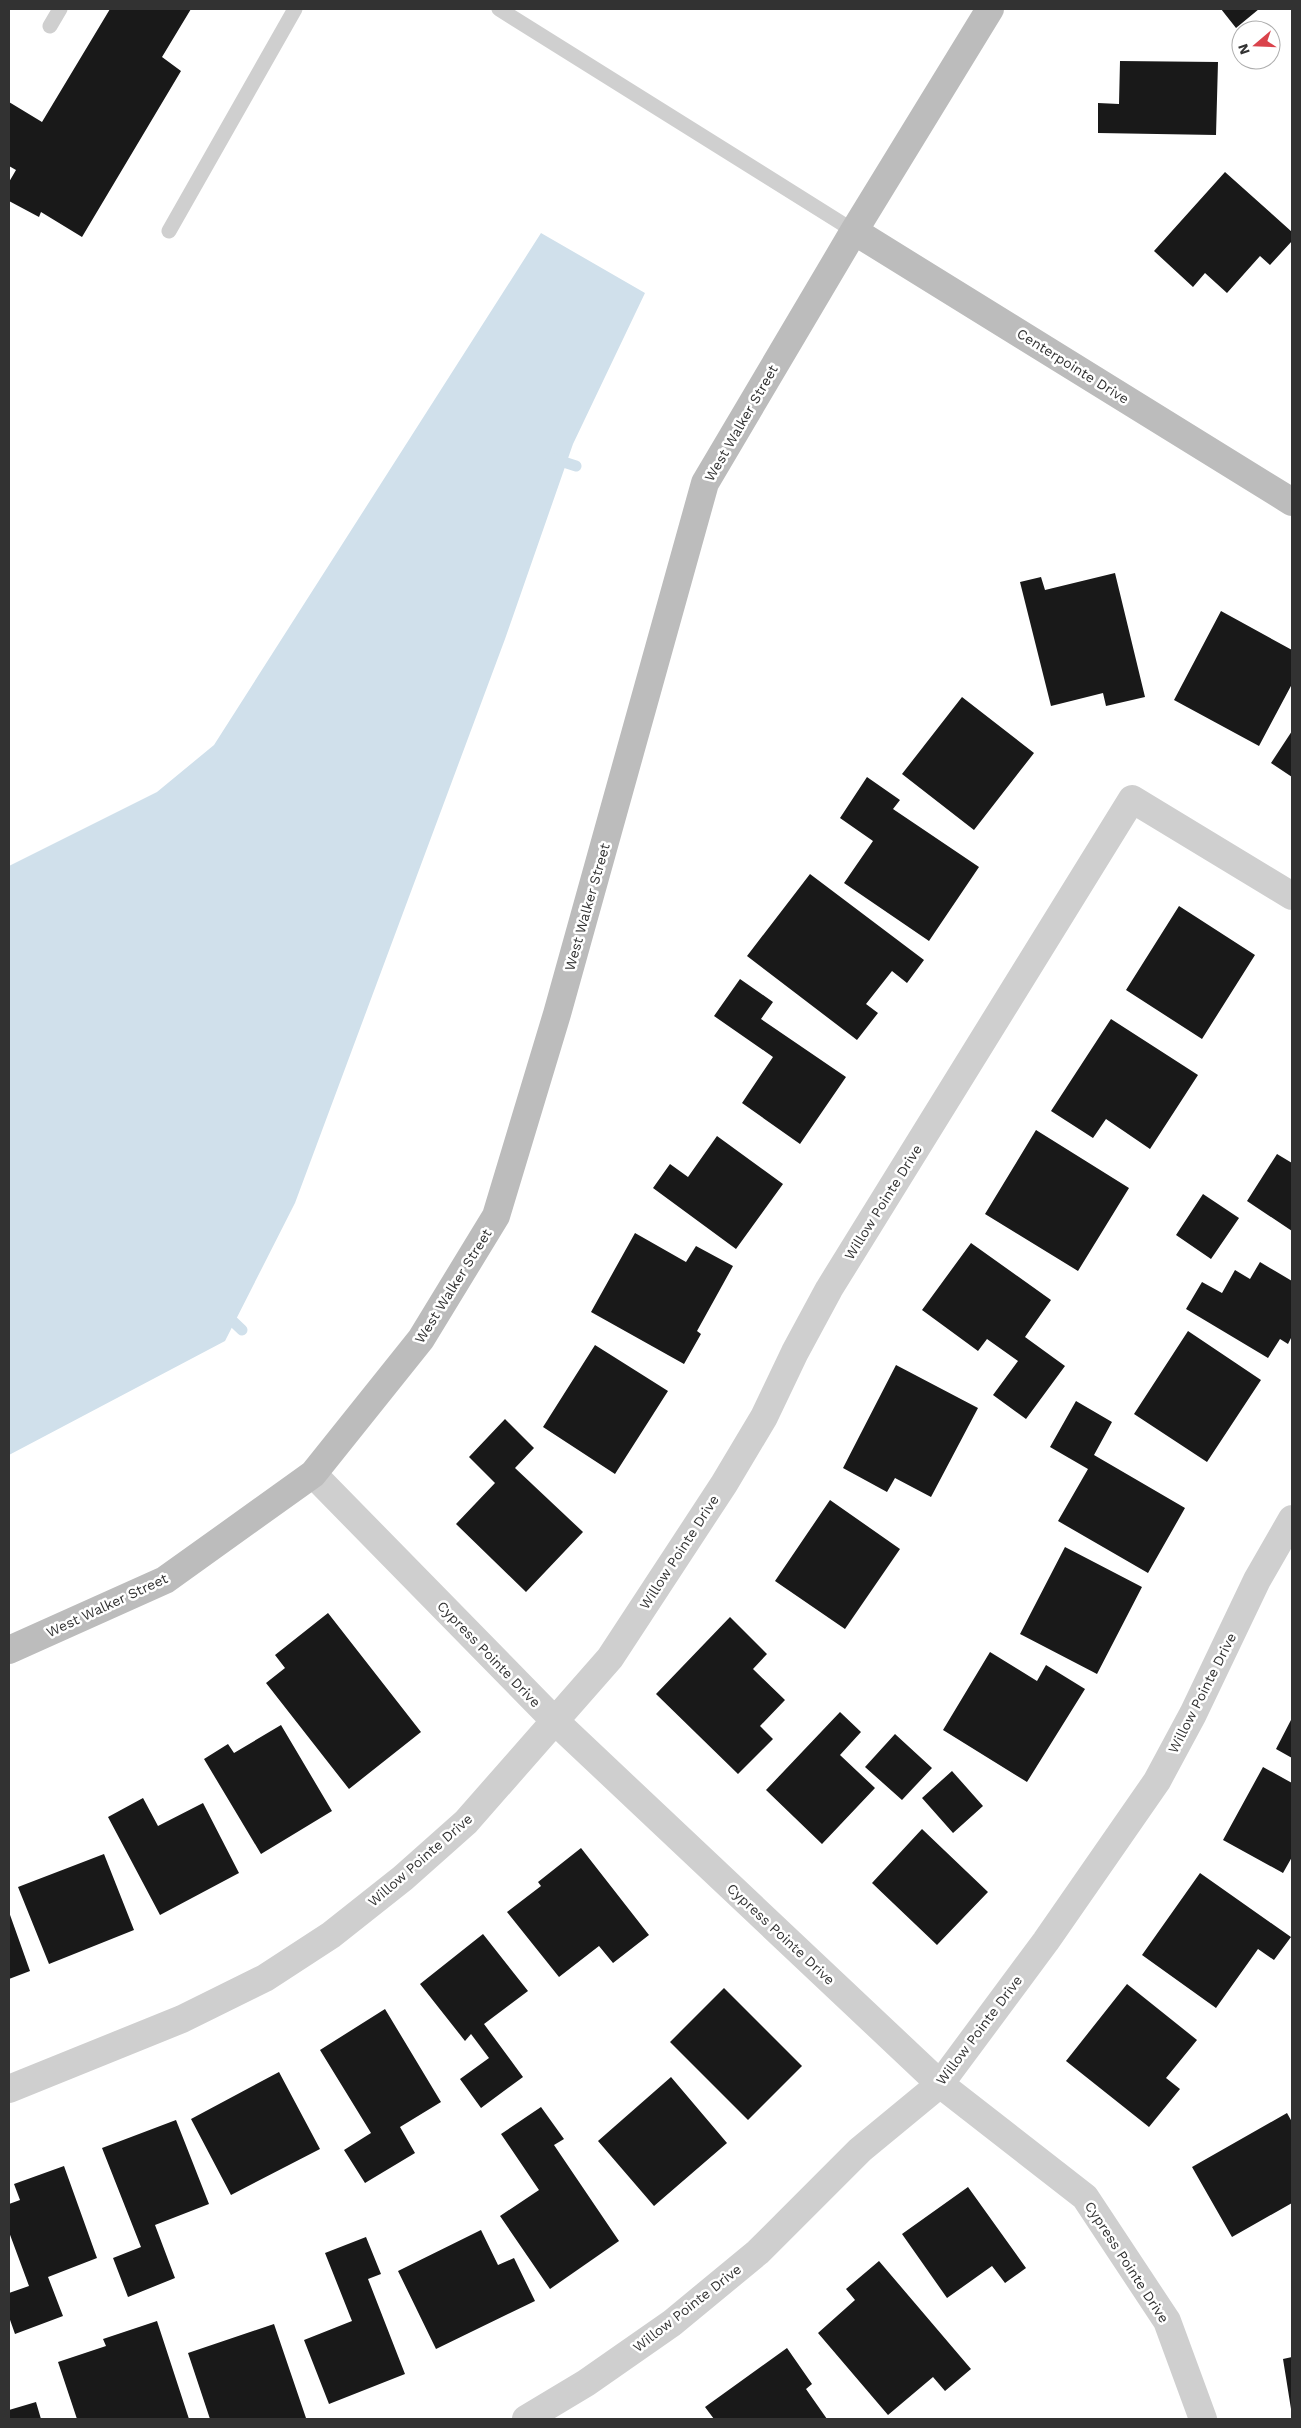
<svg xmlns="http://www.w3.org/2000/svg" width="1301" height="2428" viewBox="0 0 1301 2428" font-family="'Work Sans',sans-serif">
  <rect width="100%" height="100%" fill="#fff"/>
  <path fill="#d0e0eb" d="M 541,233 L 645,293 L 573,444 L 505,639 L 295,1203 L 225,1341 L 9,1455 L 9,866 L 157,792 L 214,745 Z"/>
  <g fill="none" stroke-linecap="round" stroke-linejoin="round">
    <path stroke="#d0e0eb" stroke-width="11" d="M 551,458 L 576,466
      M 223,1312 L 242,1330"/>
  </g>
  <path fill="#191919" d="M 110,9 L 191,9 L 162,57 L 181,71 L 82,237 L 41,212 L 39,217 L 9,201 L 9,182 L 16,170 L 9,166 L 9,102 L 42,122 Z
    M 1221,9 L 1259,9 L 1236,28 Z
    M 1120,61 L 1218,62 L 1216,135 L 1098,133 L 1098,103 L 1119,104 Z
    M 1225,172 L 1292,232 L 1292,241 L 1270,265 L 1260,256 L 1227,293 L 1205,273 L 1193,287 L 1154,251 Z
    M 1115,573 L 1145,697 L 1106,706 L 1103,693 L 1051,706 L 1020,582 L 1041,577 L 1045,590 Z
    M 1221,611 L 1292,650 L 1292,684 L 1259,746 L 1174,700 Z
    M 962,697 L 1034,753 L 974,830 L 902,774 Z
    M 1292,731 L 1292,777 L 1271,763 Z
    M 867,777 L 900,800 L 893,809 L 979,867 L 929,941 L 844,883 L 873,841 L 840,818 Z
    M 810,874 L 924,960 L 907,983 L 892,971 L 866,1004 L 878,1013 L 857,1040 L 747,956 Z
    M 1179,906 L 1255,955 L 1202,1039 L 1126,990 Z
    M 740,979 L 773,1002 L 761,1019 L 846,1077 L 800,1144 L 742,1103 L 773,1057 L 714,1016 Z
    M 1111,1019 L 1198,1075 L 1150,1149 L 1106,1119 L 1093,1138 L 1051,1111 Z
    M 1036,1130 L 1129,1188 L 1078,1271 L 985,1214 Z
    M 717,1136 L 783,1184 L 736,1249 L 653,1188 L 670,1164 L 688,1177 Z
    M 1277,1154 L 1292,1163 L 1292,1231 L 1247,1201 Z
    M 1203,1194 L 1239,1218 L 1211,1259 L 1176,1235 Z
    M 635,1233 L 686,1262 L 696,1246 L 733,1266 L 697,1331 L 701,1334 L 684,1364 L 591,1312 Z
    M 971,1243 L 1051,1300 L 1025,1337 L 1065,1366 L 1026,1419 L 993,1395 L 1018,1361 L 987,1339 L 978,1351 L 922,1310 Z
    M 1260,1262 L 1292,1281 L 1292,1336 L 1288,1344 L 1280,1339 L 1268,1358 L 1186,1309 L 1202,1282 L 1222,1293 L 1235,1270 L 1250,1279 Z
    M 1188,1331 L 1261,1380 L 1207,1462 L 1134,1414 Z
    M 595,1345 L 668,1391 L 615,1474 L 543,1427 Z
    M 896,1365 L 978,1408 L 931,1497 L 895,1478 L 887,1492 L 843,1468 Z
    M 1076,1401 L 1112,1422 L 1094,1455 L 1185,1508 L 1148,1573 L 1058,1521 L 1088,1469 L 1050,1447 Z
    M 505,1419 L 534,1448 L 515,1468 L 583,1532 L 526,1592 L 456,1524 L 495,1483 L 469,1457 Z
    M 830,1500 L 900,1549 L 845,1629 L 775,1581 Z
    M 1065,1547 L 1142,1587 L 1097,1674 L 1020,1634 Z
    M 328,1613 L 421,1732 L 349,1789 L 266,1683 L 285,1668 L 275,1655 Z
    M 730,1617 L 767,1654 L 753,1669 L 785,1700 L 760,1726 L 773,1739 L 738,1774 L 656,1694 Z
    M 990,1652 L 1037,1681 L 1046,1665 L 1085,1689 L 1027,1782 L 943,1730 Z
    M 840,1712 L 861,1732 L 840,1755 L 875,1788 L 822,1844 L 766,1790 Z
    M 1292,1718 L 1292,1758 L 1276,1749 Z
    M 281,1725 L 332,1811 L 261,1854 L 204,1759 L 228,1744 L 234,1753 Z
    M 895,1734 L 932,1768 L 902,1800 L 865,1767 Z
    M 1263,1767 L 1292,1783 L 1292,1857 L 1283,1873 L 1223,1840 Z
    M 952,1771 L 983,1806 L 953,1833 L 922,1798 Z
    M 143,1798 L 158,1826 L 203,1803 L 239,1873 L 160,1915 L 108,1817 Z
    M 922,1829 L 988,1892 L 937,1945 L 872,1883 Z
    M 581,1848 L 649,1935 L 613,1963 L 599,1946 L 559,1977 L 507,1912 L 541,1886 L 538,1882 Z
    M 104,1854 L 134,1930 L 49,1964 L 18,1887 Z
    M 1200,1873 L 1291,1937 L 1274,1960 L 1258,1949 L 1216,2008 L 1142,1955 Z
    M 9,1912 L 30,1971 L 9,1979 Z
    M 483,1934 L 528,1991 L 484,2024 L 523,2077 L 481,2108 L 460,2079 L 489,2058 L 471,2034 L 465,2041 L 420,1984 Z
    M 1127,1984 L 1197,2040 L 1166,2078 L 1180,2089 L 1149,2127 L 1066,2061 Z
    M 724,1988 L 802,2066 L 748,2120 L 670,2042 Z
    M 385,2009 L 441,2102 L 400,2127 L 415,2153 L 365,2183 L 344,2150 L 371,2133 L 320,2050 Z
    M 279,2072 L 320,2149 L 231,2195 L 191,2119 Z
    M 671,2077 L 727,2143 L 654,2206 L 598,2141 Z
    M 541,2107 L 564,2139 L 554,2145 L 619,2241 L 550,2289 L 500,2216 L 539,2190 L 501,2134 Z
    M 1287,2113 L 1292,2122 L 1292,2203 L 1232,2237 L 1192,2167 Z
    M 176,2120 L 209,2204 L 155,2225 L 175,2278 L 128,2297 L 113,2258 L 141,2247 L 102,2148 Z
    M 64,2166 L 97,2258 L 48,2277 L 63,2316 L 15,2334 L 9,2317 L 9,2293 L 29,2286 L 9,2232 L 9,2204 L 20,2200 L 14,2184 Z
    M 968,2187 L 1026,2268 L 1005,2283 L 992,2266 L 947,2298 L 902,2234 Z
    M 481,2230 L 498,2265 L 514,2258 L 535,2301 L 436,2349 L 398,2271 Z
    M 366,2237 L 381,2274 L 368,2279 L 405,2374 L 329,2404 L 304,2340 L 352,2321 L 325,2253 Z
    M 879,2261 L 971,2369 L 945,2391 L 933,2377 L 888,2415 L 818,2333 L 855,2300 L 846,2289 Z
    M 157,2321 L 189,2419 L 77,2419 L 58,2362 L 106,2346 L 103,2339 Z
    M 274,2324 L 306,2418 L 210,2419 L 188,2353 Z
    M 787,2348 L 812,2384 L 806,2389 L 827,2419 L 714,2419 L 705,2407 Z
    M 1292,2357 L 1292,2409 L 1291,2409 L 1283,2359 Z
    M 36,2402 L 41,2419 L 9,2419 L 9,2410 Z"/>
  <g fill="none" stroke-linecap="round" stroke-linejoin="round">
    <path stroke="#cfcfcf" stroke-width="15" d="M 499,9 L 854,231
      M 50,26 L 60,9
      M 169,231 L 295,9"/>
    <path stroke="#cfcfcf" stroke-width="28" d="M 313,1474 L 555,1721 L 940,2084 L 1085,2197 L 1167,2321 L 1203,2419
      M 9,2089 L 182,2019 L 265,1978 L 331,1935 L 403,1878 L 466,1822 L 610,1658 L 724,1484 L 764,1417 L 795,1352 L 829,1289 L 1132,799 L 1292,896
      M 526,2419 L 586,2383 L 672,2323 L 758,2252 L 860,2150 L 940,2084 L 1046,1941 L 1157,1781 L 1193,1714 L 1257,1580 L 1292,1519"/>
    <path stroke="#bcbcbc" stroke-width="28" d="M 854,231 L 1292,502
      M 9,1650 L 165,1580 L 313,1474 L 421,1339 L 496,1216 L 557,1014 L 705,483 L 854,231 L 990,9"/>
  </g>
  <g text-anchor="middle" stroke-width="5" stroke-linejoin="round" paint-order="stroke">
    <g font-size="14" fill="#323232" stroke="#fff">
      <text transform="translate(1073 366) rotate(32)" y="5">Centerpointe Drive</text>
      <text transform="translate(741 423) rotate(-60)" y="5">West Walker Street</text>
      <text transform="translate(587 907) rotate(-74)" y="5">West Walker Street</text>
      <text transform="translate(883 1202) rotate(-58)" y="5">Willow Pointe Drive</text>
      <text transform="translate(453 1286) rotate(-58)" y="5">West Walker Street</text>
      <text transform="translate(679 1552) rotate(-57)" y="5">Willow Pointe Drive</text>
      <text transform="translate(107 1605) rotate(-25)" y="5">West Walker Street</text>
      <text transform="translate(489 1654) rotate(46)" y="5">Cypress Pointe Drive</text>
      <text transform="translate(1202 1693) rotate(-63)" y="5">Willow Pointe Drive</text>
      <text transform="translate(420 1860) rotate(-41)" y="5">Willow Pointe Drive</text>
      <text transform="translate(781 1934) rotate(43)" y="5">Cypress Pointe Drive</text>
      <text transform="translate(979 2030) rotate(-53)" y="5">Willow Pointe Drive</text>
      <text transform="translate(1127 2262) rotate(57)" y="5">Cypress Pointe Drive</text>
      <text transform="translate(687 2308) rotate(-38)" y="5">Willow Pointe Drive</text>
    </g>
  </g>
  <rect width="1301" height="2428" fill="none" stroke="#323232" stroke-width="20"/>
  <g transform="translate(1256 45) rotate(251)"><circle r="24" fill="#ffffff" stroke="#adadad"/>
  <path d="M0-4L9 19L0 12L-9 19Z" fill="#da434c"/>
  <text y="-8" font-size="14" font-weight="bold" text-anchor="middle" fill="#323232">N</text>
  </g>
</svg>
